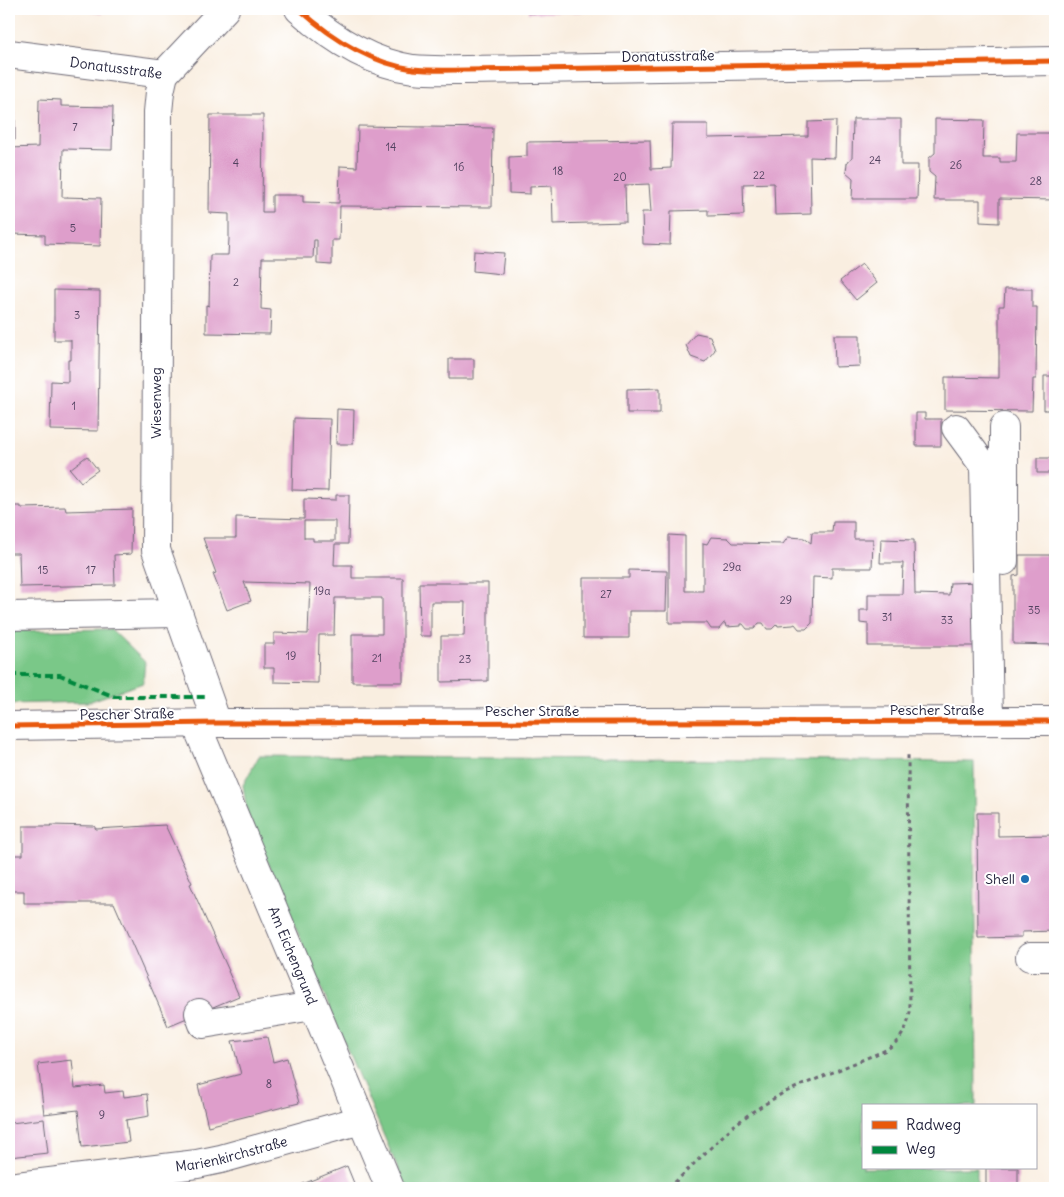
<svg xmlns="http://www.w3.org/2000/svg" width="1064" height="1197" viewBox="0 0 1064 1197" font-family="Delius,sans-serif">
  <rect width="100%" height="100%" fill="#fff"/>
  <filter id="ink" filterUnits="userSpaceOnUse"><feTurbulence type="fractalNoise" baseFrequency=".02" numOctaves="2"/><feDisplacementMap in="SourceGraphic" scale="10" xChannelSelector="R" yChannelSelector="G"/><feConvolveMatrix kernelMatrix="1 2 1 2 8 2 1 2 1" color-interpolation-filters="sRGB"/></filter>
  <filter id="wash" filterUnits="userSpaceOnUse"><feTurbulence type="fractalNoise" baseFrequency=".0096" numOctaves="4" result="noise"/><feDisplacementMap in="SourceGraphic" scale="20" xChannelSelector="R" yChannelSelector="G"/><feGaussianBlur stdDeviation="1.12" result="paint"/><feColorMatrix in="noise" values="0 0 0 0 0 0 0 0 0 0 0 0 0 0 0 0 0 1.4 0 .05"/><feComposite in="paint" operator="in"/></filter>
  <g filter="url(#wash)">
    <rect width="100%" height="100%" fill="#f9eee0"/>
    <path fill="#7ac888" stroke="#4e7562" d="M 111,629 L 145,662 L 143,683 L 88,702 L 9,704 L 9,631 Z
      M 259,756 L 974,762 L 976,1106 L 863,1106 L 863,1168 L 977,1168 L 977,1188 L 406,1188 L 247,813 L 243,785 Z"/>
    <g id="blocks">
      <path fill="#de9ecb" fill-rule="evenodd" d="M 72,9 L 102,9 L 102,14 Z
        M 528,9 L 588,9 L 588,12 L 528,13 Z
        M 39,99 L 61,100 L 61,106 L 113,107 L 112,150 L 63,149 L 62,197 L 101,198 L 100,246 L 45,244 L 45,235 L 12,234 L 12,199 L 9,198 L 9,148 L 38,147 Z
        M 9,106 L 15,106 L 15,140 L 9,140 Z
        M 210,115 L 263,115 L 262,212 L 272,212 L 272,195 L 303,195 L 303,202 L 339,203 L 340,166 L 357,167 L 358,126 L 493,128 L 492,207 L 340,206 L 339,240 L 332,240 L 332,265 L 317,264 L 317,240 L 314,240 L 313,258 L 262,258 L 261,309 L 271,310 L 270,334 L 206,333 L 206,305 L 209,306 L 210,255 L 228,255 L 229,239 L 229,214 L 209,213 Z
        M 853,119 L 901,119 L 901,165 L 918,165 L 917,199 L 852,199 L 853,178 L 846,172 L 847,163 L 852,157 Z
        M 935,119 L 984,120 L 983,158 L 1000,158 L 1000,162 L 1016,162 L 1017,133 L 1055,133 L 1055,200 L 999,199 L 999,223 L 980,222 L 980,200 L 934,200 L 935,177 L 929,172 L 929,158 L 935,153 Z
        M 836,121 L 835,158 L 810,157 L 811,214 L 775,215 L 774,183 L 743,184 L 744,215 L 708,216 L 708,210 L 671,211 L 670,245 L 643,244 L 642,212 L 651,212 L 649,184 L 625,185 L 626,222 L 553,224 L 552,186 L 530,187 L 530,194 L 509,193 L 509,157 L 527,156 L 527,142 L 650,140 L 651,169 L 671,168 L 672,124 L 708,124 L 708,138 L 808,136 L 808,122 Z
        M 474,251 L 504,253 L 502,274 L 473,271 Z
        M 862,264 L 877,283 L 856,300 L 840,281 Z
        M 1005,289 L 1032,289 L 1032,307 L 1037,307 L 1036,379 L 1033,379 L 1032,411 L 945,410 L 945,377 L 999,378 L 999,306 L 1004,306 Z
        M 54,290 L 100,291 L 98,431 L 50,430 L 51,381 L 68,382 L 68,360 L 71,360 L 71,340 L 54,340 Z
        M 696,333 L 710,336 L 715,350 L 705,362 L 691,357 L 686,345 Z
        M 834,335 L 860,335 L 860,366 L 835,367 Z
        M 449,359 L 474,359 L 474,379 L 449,379 Z
        M 1044,376 L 1055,376 L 1055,410 L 1044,410 Z
        M 660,388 L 660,413 L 627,413 L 627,389 Z
        M 337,409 L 354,410 L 353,444 L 336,444 Z
        M 916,413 L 925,413 L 925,419 L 941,419 L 941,446 L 916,446 Z
        M 294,418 L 330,419 L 328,491 L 292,490 Z
        M 87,456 L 98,470 L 81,482 L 70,469 Z
        M 1037,458 L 1055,458 L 1055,473 L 1037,473 Z
        M 336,495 L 349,495 L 348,544 L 335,544 L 334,565 L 352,565 L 352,578 L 403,578 L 403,682 L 352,682 L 352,634 L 382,634 L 382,598 L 335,598 L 334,635 L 319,635 L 318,683 L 274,682 L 274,668 L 264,668 L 264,644 L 274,644 L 274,633 L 308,634 L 310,584 L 244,582 L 251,601 L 227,610 L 213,574 L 216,573 L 203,538 L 236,538 L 236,517 L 304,519 L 304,499 L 336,500 ZM 304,521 L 335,521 L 335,541 L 313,541 L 313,538 L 304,538 Z
        M 9,506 L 21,506 L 21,508 L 65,507 L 66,511 L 132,509 L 131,554 L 114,555 L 115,585 L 20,587 L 19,553 L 9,553 Z
        M 833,522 L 854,522 L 854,539 L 873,539 L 872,568 L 832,568 L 832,578 L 813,577 L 812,623 L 806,629 L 799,629 L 795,624 L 793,625 L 778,626 L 777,624 L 772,629 L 767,629 L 763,623 L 759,623 L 754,629 L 747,629 L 743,624 L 741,624 L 741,626 L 726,627 L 725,623 L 724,623 L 719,629 L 711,629 L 707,623 L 669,623 L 669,535 L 685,536 L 685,591 L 703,591 L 703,543 L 707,544 L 711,537 L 728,538 L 733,543 L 783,544 L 788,537 L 804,538 L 811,543 L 812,532 L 832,532 Z
        M 881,539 L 914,540 L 915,594 L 949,595 L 950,583 L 979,582 L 979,646 L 868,646 L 868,624 L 860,623 L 860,610 L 868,610 L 868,594 L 902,594 L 903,563 L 880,563 Z
        M 1019,555 L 1053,555 L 1053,576 L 1055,576 L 1055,645 L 1013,644 L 1013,576 L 1019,575 Z
        M 629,570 L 667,571 L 666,611 L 629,611 L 629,638 L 583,638 L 583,578 L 629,578 Z
        M 419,583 L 488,583 L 488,681 L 441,682 L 441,636 L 464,636 L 465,602 L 431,602 L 431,636 L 420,636 Z
        M 977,813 L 998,813 L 998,836 L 1055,835 L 1055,931 L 1022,932 L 1022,937 L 978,938 Z
        M 50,825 L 94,826 L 96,829 L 165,825 L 192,883 L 190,884 L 229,971 L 228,971 L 239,996 L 168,1026 L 114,903 L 24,903 L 24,891 L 9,891 L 9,855 L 23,855 L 23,826 L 51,826 Z
        M 267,1037 L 273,1062 L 287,1058 L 299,1103 L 208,1126 L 198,1085 L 241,1074 L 232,1041 Z
        M 72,1060 L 75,1088 L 104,1085 L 105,1093 L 123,1091 L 124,1097 L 147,1094 L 149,1116 L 126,1120 L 129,1142 L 82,1147 L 78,1110 L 44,1114 L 38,1064 Z
        M 9,1116 L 11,1123 L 44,1119 L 48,1153 L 9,1157 Z
        M 347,1166 L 356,1188 L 293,1188 Z
        M 986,1168 L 1018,1168 L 1018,1188 L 986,1188 Z"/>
    </g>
  </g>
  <g filter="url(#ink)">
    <use href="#blocks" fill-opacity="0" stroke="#6d6975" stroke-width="1"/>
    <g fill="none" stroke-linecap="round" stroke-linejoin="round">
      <defs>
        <g id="minor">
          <path d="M 299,9 C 330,37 370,63 413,69 C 431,71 449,70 467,70 L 1055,61"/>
          <path id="s1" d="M 9,54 L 164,74 L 225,9"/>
          <path d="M 164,74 L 160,92 L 158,112 L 156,550 L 217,723"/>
          <path d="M 956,428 L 984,466 L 989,721"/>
          <path d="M 1004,561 L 1004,427"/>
          <path d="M 9,616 L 178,613"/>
          <path id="s2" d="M 196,724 L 390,1188"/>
          <path d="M 1030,957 L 1055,957"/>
          <path d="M 199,1013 L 203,1024 L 313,1006"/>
          <path id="s3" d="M 9,1187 L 197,1164 L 221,1159 L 361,1120"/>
        </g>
        <path id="major" d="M 9,726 L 217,723 L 1055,721"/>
      </defs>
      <use href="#minor" stroke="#6d6975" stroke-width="30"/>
      <use href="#major" stroke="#6d6975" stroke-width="30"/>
      <path stroke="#6d6975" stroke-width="3" stroke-dasharray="4 4" stroke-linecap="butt" d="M 669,1188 L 732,1127 L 752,1112 L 783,1093 L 886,1050 C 901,1040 907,1030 910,1012 L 908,755"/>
      <use href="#minor" stroke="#fff" stroke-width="28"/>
      <use href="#major" stroke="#fff" stroke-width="28"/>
      <path stroke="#00873e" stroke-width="4" stroke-dasharray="8 4" stroke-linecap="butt" d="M 9,675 L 60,675 L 115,697 L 207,697"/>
      <defs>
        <path id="cycleway" d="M 299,9 C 330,37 370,63 413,69 C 431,71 449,70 467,70 L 1055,61
          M 9,726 L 217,723 L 1055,721"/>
      </defs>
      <use href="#cycleway" stroke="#fff" stroke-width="8"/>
      <use href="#cycleway" stroke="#e8590c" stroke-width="5"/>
    </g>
  </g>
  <circle fill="#1f6fb2" stroke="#fff" stroke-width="2" cx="1025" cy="879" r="5"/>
  <g text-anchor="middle" stroke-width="4" stroke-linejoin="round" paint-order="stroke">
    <g font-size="11" fill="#51415f">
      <text x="75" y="131">7</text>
      <text x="391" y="151">14</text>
      <text x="875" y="164">24</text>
      <text x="236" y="167">4</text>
      <text x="956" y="169">26</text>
      <text x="459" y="171">16</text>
      <text x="558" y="175">18</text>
      <text x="759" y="179">22</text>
      <text x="620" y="181">20</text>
      <text x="1036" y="185">28</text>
      <text x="73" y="232">5</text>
      <text x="236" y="286">2</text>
      <text x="77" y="319">3</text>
      <text x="74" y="410">1</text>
      <text x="732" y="571">29a</text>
      <text x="43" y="574">15</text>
      <text x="91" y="574">17</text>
      <text x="322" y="595">19a</text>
      <text x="606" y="598">27</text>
      <text x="786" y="604">29</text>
      <text x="1034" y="614">35</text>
      <text x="887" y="621">31</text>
      <text x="947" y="624">33</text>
      <text x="291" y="660">19</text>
      <text x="377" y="662">21</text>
      <text x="465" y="663">23</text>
      <text x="269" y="1088">8</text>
      <text x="102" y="1119">9</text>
    </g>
    <g font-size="14" fill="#22223b" stroke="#fff">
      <text transform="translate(668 56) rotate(-1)" y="5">Donatusstraße</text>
      <text dy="5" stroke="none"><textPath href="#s1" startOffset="108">Donatusstraße</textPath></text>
      <text transform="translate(156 403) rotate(-90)" y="5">Wiesenweg</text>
      <text x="937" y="715">Pescher Straße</text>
      <text x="532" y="716">Pescher Straße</text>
      <text transform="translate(127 714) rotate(-1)" y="5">Pescher Straße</text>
      <text dy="5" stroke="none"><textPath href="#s2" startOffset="251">Am Eichengrund</textPath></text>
      <text dy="5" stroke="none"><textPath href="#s3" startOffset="225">Marienkirchstraße</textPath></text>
    </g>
    <g font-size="14" fill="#22223b" stroke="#fff" text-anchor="end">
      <text x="1015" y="884">Shell</text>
    </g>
  </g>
  <rect width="1064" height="1197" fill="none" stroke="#fff" stroke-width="30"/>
  <rect x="862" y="1104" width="175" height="65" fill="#ffffff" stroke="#a7a7b1"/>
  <rect x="872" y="1121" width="25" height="8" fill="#e8590c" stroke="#a7a7b1"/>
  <text x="906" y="1130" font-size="15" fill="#22223b">Radweg</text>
  <rect x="872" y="1146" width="25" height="8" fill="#00873e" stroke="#a7a7b1"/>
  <text x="906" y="1154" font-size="15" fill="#22223b">Weg</text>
</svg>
